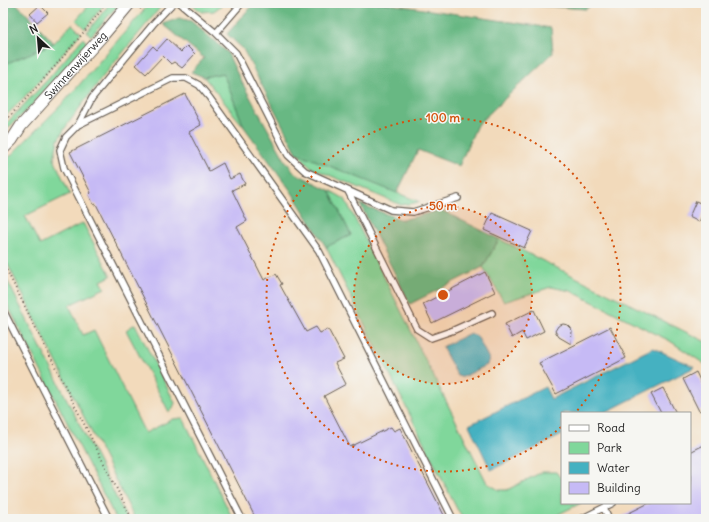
<svg xmlns="http://www.w3.org/2000/svg" width="709" height="522" viewBox="0 0 709 522" font-family="Delius,sans-serif">
  <rect width="100%" height="100%" fill="#f6f6f2"/>
  <filter id="ink" filterUnits="userSpaceOnUse"><feTurbulence type="fractalNoise" baseFrequency=".025" numOctaves="2"/><feDisplacementMap in="SourceGraphic" scale="8" xChannelSelector="R" yChannelSelector="G"/><feConvolveMatrix kernelMatrix="1 2 1 2 8 2 1 2 1" color-interpolation-filters="sRGB"/></filter>
  <filter id="wash" filterUnits="userSpaceOnUse"><feTurbulence type="fractalNoise" baseFrequency=".012" numOctaves="4" result="noise"/><feDisplacementMap in="SourceGraphic" scale="16" xChannelSelector="R" yChannelSelector="G"/><feGaussianBlur stdDeviation="0.9" result="paint"/><feColorMatrix in="noise" values="0 0 0 0 0 0 0 0 0 0 0 0 0 0 0 0 0 1.4 0 .05"/><feComposite in="paint" operator="in"/></filter>
  <g filter="url(#wash)">
    <rect width="100%" height="100%" fill="#f2dabb"/>
    <path fill="#80d79b" stroke="#4e7a5c" d="M 91,3 L 105,3 L 85,29 L 76,20 Z
      M 110,3 L 120,3 L 91,36 L 87,32 Z
      M 150,3 L 164,3 L 101,79 L 67,125 L 58,140 L 54,159 L 70,194 L 25,216 L 40,245 L 83,223 L 111,276 L 101,281 L 105,288 L 69,305 L 83,335 L 94,330 L 145,433 L 173,419 L 183,418 L 233,519 L 135,519 L 3,255 L 3,163 L 66,100 Z
      M 191,3 L 220,3 L 222,5 L 214,11 L 201,12 Z
      M 72,24 L 81,33 L 35,86 L 3,119 L 3,65 L 54,43 Z
      M 83,38 L 87,43 L 31,106 L 3,133 L 3,127 L 48,79 Z
      M 223,73 L 244,127 L 204,77 Z
      M 297,153 L 420,202 L 401,205 L 312,168 Z
      M 329,190 L 345,199 L 487,483 L 499,490 L 507,490 L 542,472 L 556,472 L 562,480 L 562,503 L 581,503 L 549,519 L 464,519 L 457,509 L 326,247 L 351,235 Z
      M 499,239 L 706,342 L 706,365 L 670,341 L 571,291 L 551,287 L 504,302 L 483,267 Z
      M 3,272 L 127,519 L 116,519 L 3,296 Z
      M 135,324 L 175,403 L 172,410 L 169,412 L 126,330 Z"/>
    <path fill="#68b883" stroke="#426a50" d="M 3,3 L 16,3 L 54,43 L 3,65 Z
      M 254,3 L 383,3 L 551,28 L 553,53 L 477,125 L 459,166 L 418,150 L 397,193 L 297,153 L 243,49 L 227,34 Z
      M 504,3 L 594,3 L 586,9 Z
      M 179,18 L 191,21 L 227,52 L 239,77 L 285,160 L 295,173 L 329,190 L 351,235 L 326,247 L 291,191 L 244,127 L 223,73 L 204,77 L 191,72 L 204,58 L 163,24 Z
      M 360,204 L 402,220 L 441,210 L 499,239 L 483,267 L 410,304 Z"/>
    <path fill="#44b1c1" stroke="#30666e" d="M 470,333 L 477,336 L 489,359 L 487,365 L 463,377 L 457,375 L 442,347 Z
      M 653,348 L 695,367 L 604,413 L 562,413 L 562,435 L 491,470 L 469,425 L 545,387 L 551,399 Z"/>
    <g id="blocks">
      <path fill="#c6baf5" d="M 40,5 L 48,13 L 37,22 L 30,14 Z
        M 167,39 L 181,52 L 187,46 L 195,54 L 182,68 L 174,62 L 171,64 L 163,56 L 146,74 L 136,65 L 153,46 L 157,50 Z
        M 185,94 L 201,125 L 189,132 L 209,171 L 223,163 L 230,179 L 240,174 L 245,184 L 232,190 L 247,221 L 237,227 L 264,280 L 276,274 L 282,284 L 280,285 L 306,332 L 316,327 L 320,333 L 328,329 L 344,359 L 335,363 L 346,384 L 324,396 L 350,447 L 391,427 L 394,431 L 400,428 L 446,519 L 256,519 L 96,204 L 94,205 L 89,195 L 91,193 L 70,152 Z
        M 696,201 L 706,206 L 706,208 L 699,222 L 689,217 Z
        M 492,213 L 532,231 L 524,248 L 484,230 Z
        M 485,272 L 495,292 L 432,323 L 423,304 Z
        M 534,310 L 544,331 L 526,340 L 522,332 L 512,338 L 505,324 Z
        M 563,324 L 568,325 L 571,328 L 572,331 L 571,344 L 559,337 L 555,331 L 558,326 Z
        M 610,327 L 626,358 L 556,394 L 539,363 Z
        M 696,372 L 706,393 L 706,407 L 699,411 L 683,379 Z
        M 663,388 L 676,413 L 661,413 L 651,394 Z
        M 706,444 L 706,519 L 617,519 L 649,503 L 690,503 L 690,452 Z"/>
    </g>
  </g>
  <g filter="url(#ink)">
    <use href="#blocks" fill-opacity="0" stroke="#675e54" stroke-width="1"/>
    <g fill="none" stroke-linecap="round" stroke-linejoin="round">
      <defs>
        <path id="lane" d="M 180,3 L 216,33 L 236,53 L 288,155 L 305,171 L 391,210 L 413,212 L 458,198
          M 216,33 L 242,3
          M 78,125 L 92,98 L 154,23 L 173,3
          M 348,191 L 417,329 L 431,338 L 454,330 L 492,313
          M 3,310 L 109,519
          M 604,508 L 609,519
          M 242,519 L 64,168 L 60,150 L 66,137 L 78,125 L 173,78 L 186,78 L 199,85 L 209,97 L 319,251 L 453,519
          M 581,519 L 613,503"/>
        <g id="street">
          <path id="s1" d="M 3,149 L 12,140 L 21,126 L 104,34 L 130,3"/>
        </g>
      </defs>
      <use href="#lane" stroke="#675e54" stroke-width="8"/>
      <use href="#street" stroke="#675e54" stroke-width="13"/>
      <path stroke="#675e54" stroke-width="2" stroke-dasharray="1 3" stroke-linecap="butt" d="M 140,9 L 146,3
        M 3,123 C 40,85 74,45 107,3
        M 3,263 L 132,519"/>
      <use href="#lane" stroke="#fff" stroke-width="5.5"/>
      <use href="#street" stroke="#fff" stroke-width="11"/>
    </g>
  </g>
  <circle cx="443" cy="295" r="89" fill="#d4530e" fill-opacity=".12"/>
  <g fill="none" stroke="#d4530e" stroke-width="2" stroke-dasharray="2 4">
    <circle cx="443" cy="295" r="89"/>
    <path d="M561 427A177 177 0 1 1 576 412"/>
  </g>
  <g text-anchor="middle" stroke-width="3" stroke-linejoin="round" paint-order="stroke">
    <g font-size="11" fill="#1c1c1c" stroke="#f6f6f2">
      <text dy="4" stroke="none"><textPath href="#s1" startOffset="111">Swinnenwijerweg</textPath></text>
    </g>
  </g>
  <circle cx="443" cy="295" r="6" fill="#d4530e" stroke="#f6f6f2" stroke-width="2"/>
  <g font-size="12" text-anchor="middle" font-weight="bold" fill="#d4530e" stroke="#f6f6f2" stroke-width="3" stroke-linejoin="round" paint-order="stroke">
    <text x="443" y="122">100 m</text>
    <text x="443" y="210">50 m</text>
  </g>
  <rect width="709" height="522" fill="none" stroke="#f6f6f2" stroke-width="16"/>
  <rect x="561" y="412" width="130" height="92" fill="#f6f6f2" stroke="#9f9f9c"/>
  <rect x="569" y="425" width="20" height="6" fill="#ffffff" stroke="#9f9f9c"/>
  <text x="597" y="432" font-size="12" fill="#1c1c1c">Road</text>
  <rect x="569" y="442" width="20" height="12" fill="#80d79b" stroke="#9f9f9c"/>
  <text x="597" y="452" font-size="12" fill="#1c1c1c">Park</text>
  <rect x="569" y="462" width="20" height="12" fill="#44b1c1" stroke="#9f9f9c"/>
  <text x="597" y="472" font-size="12" fill="#1c1c1c">Water</text>
  <rect x="569" y="482" width="20" height="12" fill="#c6baf5" stroke="#9f9f9c"/>
  <text x="597" y="492" font-size="12" fill="#1c1c1c">Building</text>
  <g transform="translate(38 38) rotate(334)" stroke="#f6f6f2" stroke-width="3" paint-order="stroke">
  <path d="M0-3L7 15L0 10L-7 15Z" fill="#1c1c1c"/>
  <text y="-6" font-size="11" font-weight="bold" text-anchor="middle" fill="#1c1c1c">N</text>
  </g>
</svg>
